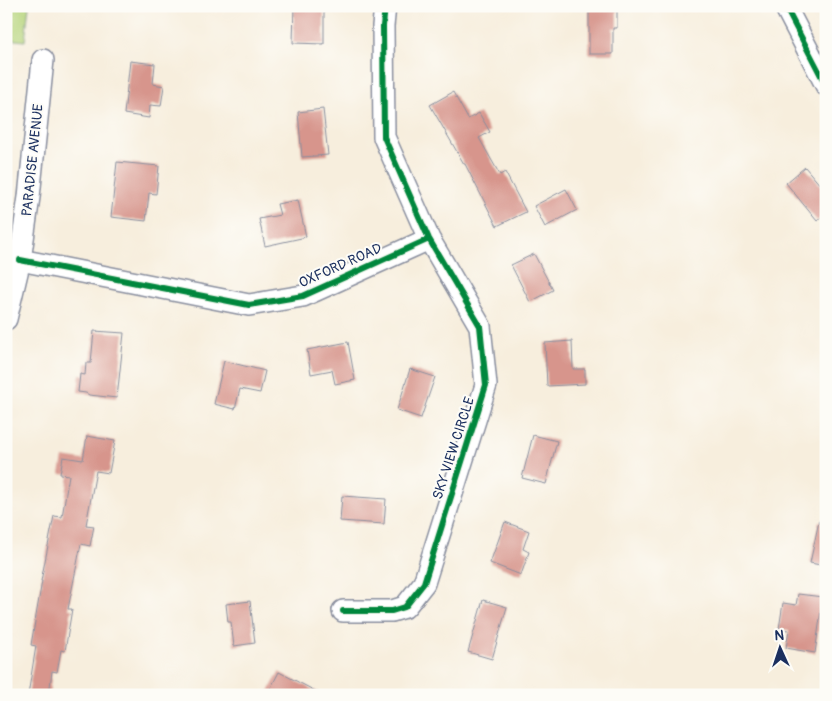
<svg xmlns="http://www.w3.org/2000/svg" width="832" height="701" viewBox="0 0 832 701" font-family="Pangolin,sans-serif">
  <rect width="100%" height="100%" fill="#fdfcf7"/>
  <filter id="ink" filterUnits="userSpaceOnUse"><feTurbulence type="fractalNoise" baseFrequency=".02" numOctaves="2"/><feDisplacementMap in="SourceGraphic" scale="10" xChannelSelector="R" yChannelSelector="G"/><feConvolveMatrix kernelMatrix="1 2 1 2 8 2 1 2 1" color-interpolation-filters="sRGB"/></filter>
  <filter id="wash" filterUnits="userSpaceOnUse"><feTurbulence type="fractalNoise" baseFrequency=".0096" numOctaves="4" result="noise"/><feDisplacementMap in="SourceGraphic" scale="20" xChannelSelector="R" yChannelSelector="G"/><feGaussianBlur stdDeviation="1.12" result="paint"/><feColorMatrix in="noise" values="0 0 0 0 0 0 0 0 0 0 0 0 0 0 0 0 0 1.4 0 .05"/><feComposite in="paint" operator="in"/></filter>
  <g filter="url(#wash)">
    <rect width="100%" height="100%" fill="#f7eedd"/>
    <path fill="#b6d47a" stroke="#68826c" d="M 6,6 L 29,6 L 25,41 L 6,39 Z"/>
    <g id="blocks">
      <path fill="#d7958c" d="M 294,6 L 324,7 L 324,44 L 293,43 Z
        M 589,6 L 617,6 L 617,28 L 613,28 L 613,54 L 589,54 Z
        M 130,61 L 155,64 L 153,84 L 164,86 L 161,106 L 150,105 L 149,118 L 124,114 Z
        M 453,92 L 468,119 L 479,113 L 490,132 L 479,138 L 500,175 L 505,172 L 526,212 L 497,226 L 465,164 L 464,164 L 430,105 Z
        M 323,109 L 328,155 L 302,157 L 298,112 Z
        M 117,162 L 159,166 L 156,194 L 149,193 L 146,221 L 111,217 Z
        M 805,167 L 826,192 L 826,214 L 817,221 L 786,183 Z
        M 566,189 L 577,210 L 545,227 L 534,206 Z
        M 298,200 L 306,237 L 265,246 L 259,219 L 280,215 L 277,204 Z
        M 534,254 L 553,290 L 530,302 L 511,265 Z
        M 94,331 L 124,333 L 117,398 L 89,395 L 86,393 L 78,392 L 80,374 L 85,375 L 86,363 L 91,363 Z
        M 572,341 L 573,369 L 585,369 L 585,384 L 547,386 L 545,343 Z
        M 348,342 L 355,380 L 335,384 L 332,370 L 311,374 L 307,350 Z
        M 224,361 L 265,371 L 260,393 L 240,389 L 235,409 L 214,404 Z
        M 410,369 L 435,377 L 421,418 L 397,410 Z
        M 533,435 L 557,441 L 546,484 L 522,478 Z
        M 87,436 L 115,441 L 109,473 L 96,471 L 86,525 L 94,526 L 90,546 L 81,544 L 68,609 L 72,609 L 65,651 L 61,650 L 57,672 L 52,671 L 49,695 L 28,695 L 36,646 L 31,645 L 42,581 L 41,581 L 54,516 L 62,517 L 69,475 L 60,474 L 63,457 L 83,460 Z
        M 342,496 L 386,499 L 384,524 L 340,521 Z
        M 819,521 L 826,522 L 826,566 L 810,563 Z
        M 505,522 L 529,531 L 523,549 L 529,552 L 521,575 L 490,563 Z
        M 798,594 L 823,597 L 815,653 L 786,648 L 789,630 L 779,629 L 783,603 L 796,605 Z
        M 483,600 L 507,607 L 492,659 L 468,652 Z
        M 250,601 L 255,643 L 234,646 L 231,622 L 228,622 L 226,604 Z
        M 279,672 L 323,695 L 267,695 Z"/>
    </g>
  </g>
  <g filter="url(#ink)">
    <use href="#blocks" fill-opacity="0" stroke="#898e9e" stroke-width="1"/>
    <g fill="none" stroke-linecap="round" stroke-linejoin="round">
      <defs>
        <path id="street" d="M 785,6 L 826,85
          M 20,260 L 249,305 L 303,296 L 429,239
          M 6,319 L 20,260 L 29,197 L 43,60
          M 343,611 L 392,611 L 405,607 L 424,583 L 486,385 L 480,326 L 429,239 L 384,137 L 383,26 L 385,6"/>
      </defs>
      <use href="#street" stroke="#898e9e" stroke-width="24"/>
      <use href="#street" stroke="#fff" stroke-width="21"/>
      <defs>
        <path id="cycleway" d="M 785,6 L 826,85
          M 20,260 L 249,305 L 303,296 L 429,239
          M 343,611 L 392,611 L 405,607 L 424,583 L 486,385 L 480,326 L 429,239 L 384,137 L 383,26 L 385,6"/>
      </defs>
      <use href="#cycleway" stroke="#fdfcf7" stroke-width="9"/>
      <use href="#cycleway" stroke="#00873e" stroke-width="6"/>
    </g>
  </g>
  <g text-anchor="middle" stroke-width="4" stroke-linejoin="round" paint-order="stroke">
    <g font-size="14" fill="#1b2f5e" stroke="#fdfcf7">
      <text transform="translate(32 160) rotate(-84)" y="5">PARADISE AVENUE</text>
      <text transform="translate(340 265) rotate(-24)" y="5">OXFORD ROAD</text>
      <text transform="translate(453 448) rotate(-72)" y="5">SKY VIEW CIRCLE</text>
    </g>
  </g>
  <rect width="832" height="701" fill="none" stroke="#fdfcf7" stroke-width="25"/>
  <g transform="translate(780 648) rotate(357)" stroke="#fdfcf7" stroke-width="4" paint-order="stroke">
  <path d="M0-4L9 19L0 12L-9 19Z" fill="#1b2f5e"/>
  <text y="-8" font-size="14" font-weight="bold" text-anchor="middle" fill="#1b2f5e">N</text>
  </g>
</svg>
